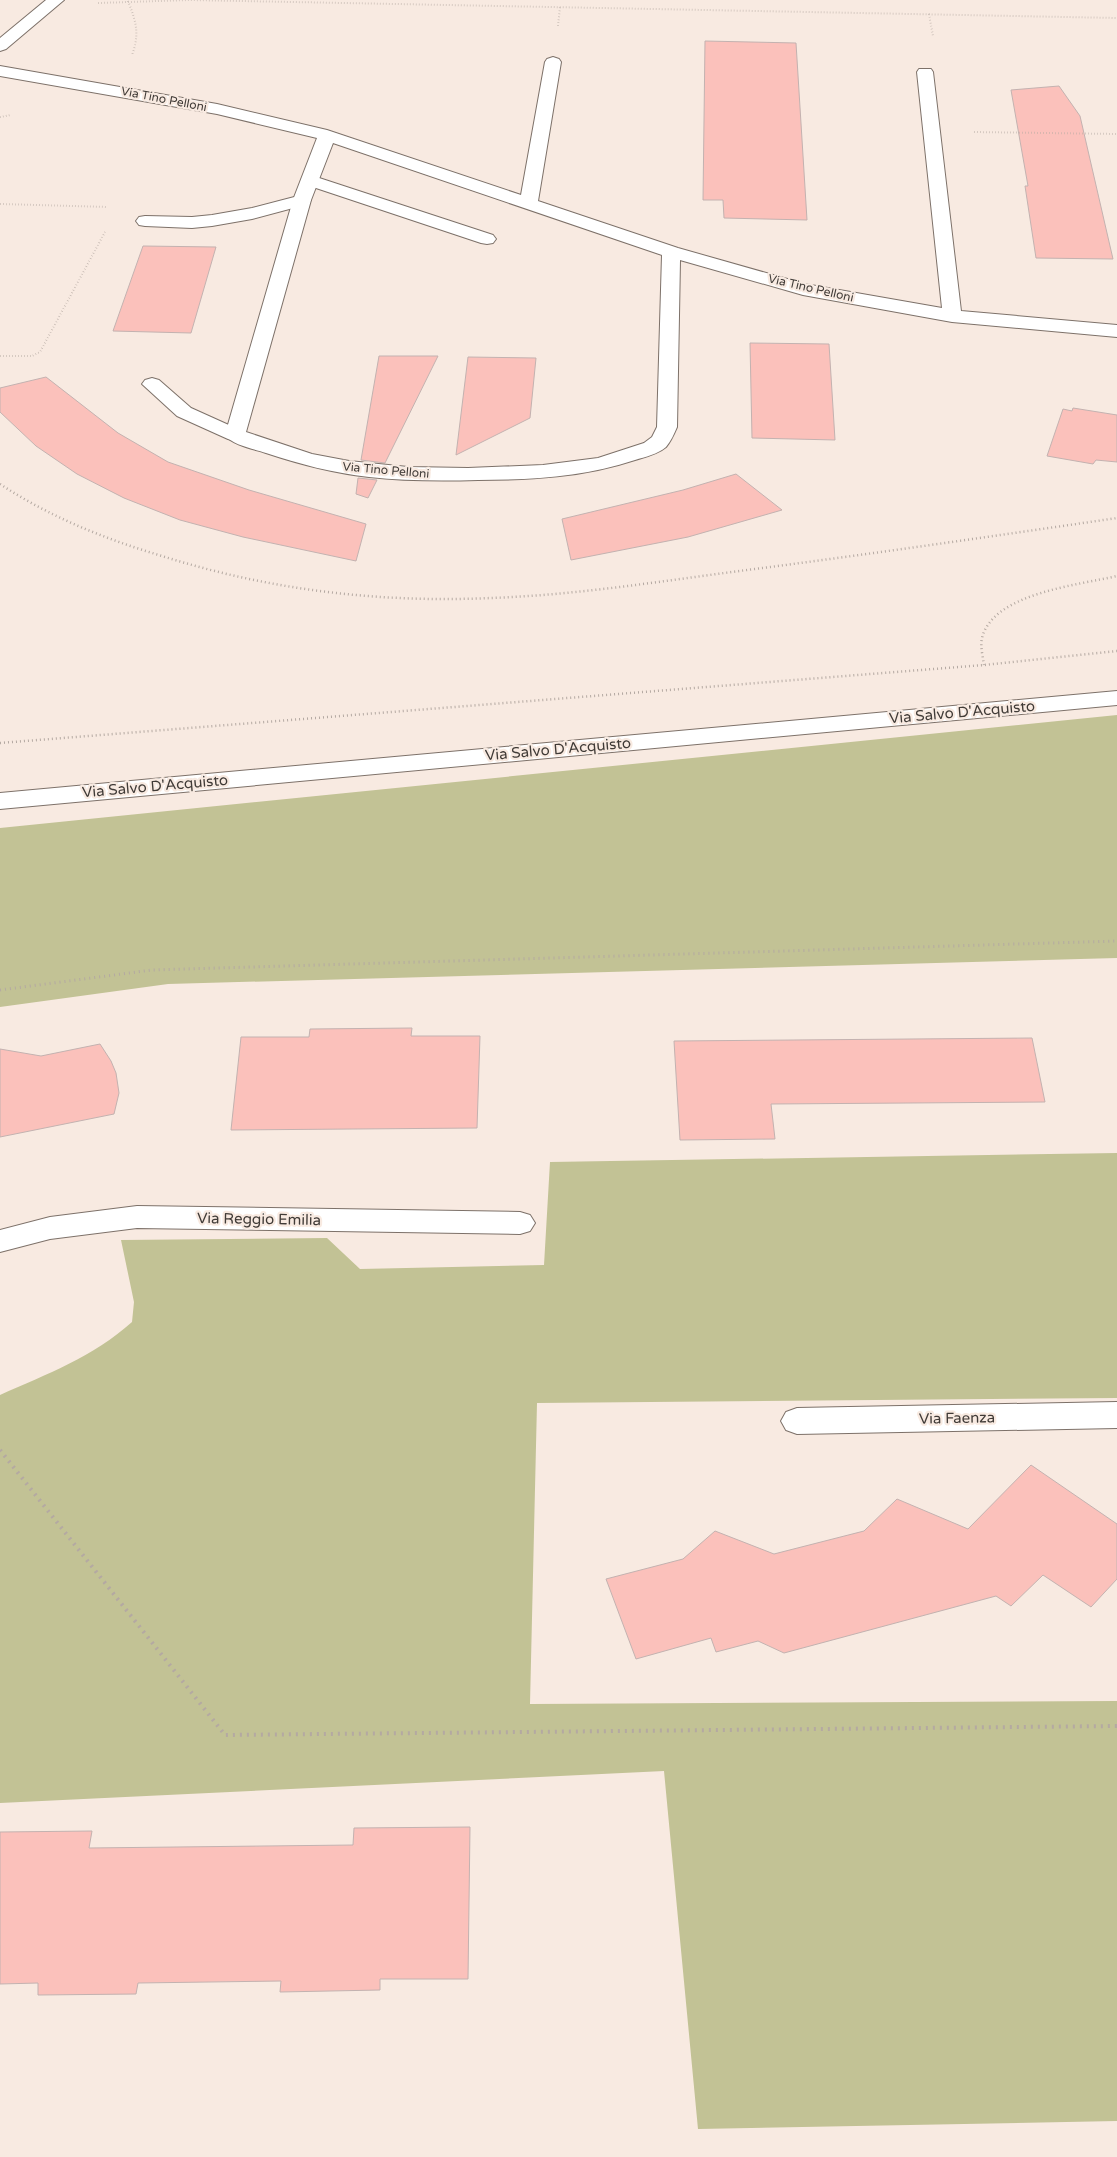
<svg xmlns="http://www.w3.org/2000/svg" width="1117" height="2157" viewBox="0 0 1117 2157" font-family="'Varela Round',sans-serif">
  <rect width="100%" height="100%" fill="#f8eae1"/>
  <path fill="#c2c295" d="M 1117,715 L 1117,958 L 168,984 L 0,1007 L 0,828 Z
    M 1117,1153 L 1117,1398 L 537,1403 L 530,1704 L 1117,1701 L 1117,2121 L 698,2129 L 664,1771 L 0,1803 L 0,1395 C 47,1374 93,1357 132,1322 L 134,1302 L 121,1240 L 327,1238 L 360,1269 L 544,1265 L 550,1162 Z"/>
  <path fill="#fbc1bb" stroke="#c3b2b0" d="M 705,41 L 796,43 L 807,220 L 724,218 L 723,200 L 703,200 Z
    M 1059,86 L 1080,116 L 1113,259 L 1036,258 L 1025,186 L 1028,186 L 1011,90 Z
    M 143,246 L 216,247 L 191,333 L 113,331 Z
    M 750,343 L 829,344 L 835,440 L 752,438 Z
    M 379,356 L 438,356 L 385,463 L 361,460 Z
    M 468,357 L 536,358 L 530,418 L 456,455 Z
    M 46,377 L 118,433 L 168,462 L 249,490 L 366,524 L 356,561 L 243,537 L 180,520 L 124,498 L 77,474 L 36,446 L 0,412 L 0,388 Z
    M 1073,408 L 1117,415 L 1117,462 L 1096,460 L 1093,464 L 1047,456 L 1063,409 L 1072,411 Z
    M 736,474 L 782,510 L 688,537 L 571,560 L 562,519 L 683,490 Z
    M 358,478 L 377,480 L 368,498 L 356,494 Z
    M 412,1028 L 411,1036 L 480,1036 L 477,1128 L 231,1130 L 241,1037 L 309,1037 L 310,1029 Z
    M 1032,1038 L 1045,1102 L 771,1104 L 775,1139 L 680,1140 L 674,1041 Z
    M 100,1044 L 111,1061 L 116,1073 L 119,1093 L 114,1114 L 0,1137 L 0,1049 L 41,1056 Z
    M 1031,1465 L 1117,1524 L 1117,1579 L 1091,1607 L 1043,1575 L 1011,1606 L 996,1596 L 784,1653 L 758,1641 L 716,1652 L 711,1638 L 636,1659 L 606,1579 L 683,1559 L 715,1531 L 774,1554 L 864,1531 L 897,1499 L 968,1529 Z
    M 470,1827 L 468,1979 L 380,1979 L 380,1990 L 280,1992 L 281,1981 L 138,1983 L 136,1994 L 38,1995 L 38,1983 L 0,1984 L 0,1832 L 92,1831 L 89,1848 L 353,1845 L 354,1828 Z"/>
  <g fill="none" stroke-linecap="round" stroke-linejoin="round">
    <defs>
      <path id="lane" d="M 310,175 L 493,235 L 496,239 L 493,243 L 487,244 L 481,243 L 304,184 L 301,180 L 304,176 Z
        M 302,195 L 308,196 L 311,200 L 308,204 L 252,219 L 212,226 L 192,228 L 145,226 L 139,225 L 136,221 L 139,217 L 145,216 L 192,217 L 212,215 L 252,208 Z
        M 152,378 L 159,380 L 191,408 L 242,431 L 245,435 L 242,439 L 235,441 L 228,439 L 177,416 L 142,384 L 145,380 Z
        M 1117,1402 L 1117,1428 L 797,1434 L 786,1430 L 781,1421 L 786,1412 L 797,1408 Z"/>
      <path id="street" d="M 553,57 L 559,59 L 561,62 L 538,201 L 678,248 L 805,284 L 942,308 L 917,72 L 919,69 L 931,69 L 933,72 L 961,311 L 1117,325 L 1117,337 L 952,322 L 803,295 L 680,260 L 677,427 C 674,434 671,441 666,447 C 658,454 645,457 635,460 C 584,477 531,480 478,480 C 442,481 405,481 369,477 C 333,473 299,464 266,453 C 254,449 232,445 225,435 L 293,200 L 317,138 L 217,114 L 0,76 L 0,66 L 217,104 L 327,130 L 521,195 L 545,62 L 547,59 ZM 333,143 L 662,255 L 657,427 L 652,437 L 644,443 L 598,458 L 543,465 L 468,468 L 408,467 L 349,461 L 312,454 L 246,432 L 311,200 Z
        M 137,1206 L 520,1212 L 530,1215 L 535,1223 L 530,1231 L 520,1234 L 137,1228 L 50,1239 L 0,1252 L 0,1230 L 50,1217 Z"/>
      <path id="secondary" d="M 46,0 L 64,0 L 6,49 L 0,51 L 0,38 Z
        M 1117,691 L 1117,705 L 0,809 L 0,793 Z"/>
    </defs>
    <use href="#lane" stroke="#7d7169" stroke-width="2"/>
    <use href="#street" stroke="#7d7169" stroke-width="2"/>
    <use href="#secondary" stroke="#7d7169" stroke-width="2"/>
    <path stroke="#b4a9a2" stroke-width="2" stroke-dasharray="0.5 2.5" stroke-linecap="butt" d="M 128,1 C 136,21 140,34 132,55
      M 98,3 L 189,0 L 1117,18
      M 929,14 L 933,36
      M 558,26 L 560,7
      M 0,117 L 11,115
      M 974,132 L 1117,134
      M 0,204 L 107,207
      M 0,356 L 32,356 L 40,352 L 105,232"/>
    <path stroke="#b4a9a2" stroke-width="2.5" stroke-dasharray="1 3" stroke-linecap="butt" d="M 0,484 C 50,517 105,539 162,556 C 269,590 379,603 491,598 C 577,595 662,581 747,570 C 871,554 994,536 1117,518
      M 984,665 C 983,657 980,646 982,638 C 993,593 1079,585 1117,576
      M 0,743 L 984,665 L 1117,651"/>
    <path stroke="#b4a9a2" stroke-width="3" stroke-dasharray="1 4" stroke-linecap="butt" d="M 0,990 L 152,970 L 1117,941"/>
    <path stroke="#b4a9a2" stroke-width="4" stroke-dasharray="2 5" stroke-linecap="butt" d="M 0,1450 L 225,1735 L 1117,1726"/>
    <use href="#lane" fill="#fff" fill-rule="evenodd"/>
    <use href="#street" fill="#fff" fill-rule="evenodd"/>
    <use href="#secondary" fill="#fff" fill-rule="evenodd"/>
  </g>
  <g text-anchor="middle" stroke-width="4.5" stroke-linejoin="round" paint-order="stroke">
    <g font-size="12" fill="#403b37" stroke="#f8eae1">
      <text transform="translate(164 99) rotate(11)" y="4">Via Tino Pelloni</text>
      <text transform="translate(811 288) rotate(13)" y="4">Via Tino Pelloni</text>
      <text transform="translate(386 470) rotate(5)" y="4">Via Tino Pelloni</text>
    </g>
    <g font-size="15" fill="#403b37" stroke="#f8eae1">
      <text transform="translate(962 712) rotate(-5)" y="5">Via Salvo D'Acquisto</text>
      <text transform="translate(558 749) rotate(-5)" y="5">Via Salvo D'Acquisto</text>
      <text transform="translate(155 786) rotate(-5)" y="5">Via Salvo D'Acquisto</text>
      <text transform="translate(259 1219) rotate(1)" y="5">Via Reggio Emilia</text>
      <text transform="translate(957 1418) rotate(-1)" y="5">Via Faenza</text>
    </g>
  </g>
</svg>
